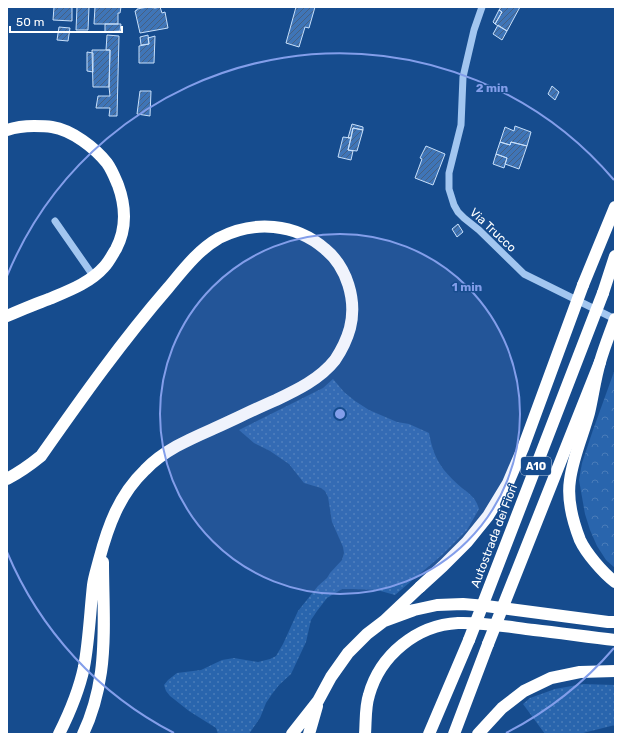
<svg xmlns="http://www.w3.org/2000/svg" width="622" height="741" viewBox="0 0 622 741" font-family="Rubik,sans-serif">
  <defs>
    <pattern id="grass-dots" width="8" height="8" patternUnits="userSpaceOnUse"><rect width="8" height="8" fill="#2965ad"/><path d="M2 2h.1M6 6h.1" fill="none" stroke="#497cb9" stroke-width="1.8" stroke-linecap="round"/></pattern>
    <pattern id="forest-crowns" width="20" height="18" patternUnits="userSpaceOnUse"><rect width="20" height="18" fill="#2965ad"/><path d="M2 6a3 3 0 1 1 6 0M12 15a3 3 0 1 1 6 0" fill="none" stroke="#497cb9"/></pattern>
    <pattern id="building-hatch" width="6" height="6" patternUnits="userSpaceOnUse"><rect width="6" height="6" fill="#3f75b7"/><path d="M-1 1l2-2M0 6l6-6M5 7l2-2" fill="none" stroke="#466082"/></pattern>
  </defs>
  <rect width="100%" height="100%" fill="#164c8e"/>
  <path fill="url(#grass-dots)" d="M 333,379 L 344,392 L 355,401 L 369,410 L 397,422 L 409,424 L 429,433 C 432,448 435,458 444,470 C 449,476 456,483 462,488 C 470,494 476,498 479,509 L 467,530 L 442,555 L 395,595 L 377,590 L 353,589 L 342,589 L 327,598 L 317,611 L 311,620 L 306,642 L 291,674 L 279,685 L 272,694 L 266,703 L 260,718 L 249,734 L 218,734 L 216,728 L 189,711 L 170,696 L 166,691 L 164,685 L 168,680 L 177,673 L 201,670 L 222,660 L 234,658 L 258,662 L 270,659 L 276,656 L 283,644 L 298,611 L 318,586 L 327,578 L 330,573 L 342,560 L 344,553 L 343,547 L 340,540 L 332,522 L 328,497 L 325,491 L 321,488 L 304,483 L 289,464 L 270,451 L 254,443 L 239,430 L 323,388 Z
    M 583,684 L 615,685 L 615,725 L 579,734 L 545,734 L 523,704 L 530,698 L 555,689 Z"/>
  <path fill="url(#forest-crowns)" d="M 615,369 L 615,568 L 606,560 L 597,546 L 590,530 L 585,514 L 579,480 L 582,463 L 593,430 Z"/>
  <path fill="url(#building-hatch)" stroke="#c8e0fb" d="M 54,7 L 72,7 L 72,21 L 53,20 Z
    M 77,7 L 89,7 L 88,30 L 76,30 Z
    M 95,7 L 121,7 L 120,13 L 118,13 L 118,24 L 94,24 Z
    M 148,7 L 155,8 L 160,7 L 162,13 L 165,12 L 168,28 L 140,33 L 135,11 L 137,10 L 137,9 Z
    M 296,7 L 315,7 L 309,28 L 305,27 L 299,47 L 286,43 Z
    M 501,7 L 520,7 L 507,31 L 495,24 L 502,12 L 499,10 Z
    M 499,10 L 502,12 L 495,24 L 493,22 Z
    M 105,24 L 121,24 L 120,31 L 105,32 Z
    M 498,25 L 507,31 L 502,40 L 493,34 Z
    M 59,27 L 70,28 L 68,41 L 57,40 Z
    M 107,35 L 119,36 L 117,116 L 109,116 L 110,108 L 96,108 L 98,96 L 110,96 L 109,87 L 110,50 L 106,50 Z
    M 148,35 L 149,44 L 141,45 L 140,37 Z
    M 155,36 L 154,63 L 139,63 L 139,46 L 149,44 L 148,38 Z
    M 92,50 L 110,50 L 109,87 L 93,87 Z
    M 87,52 L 93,53 L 93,72 L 87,71 Z
    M 552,86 L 559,92 L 555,100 L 548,94 Z
    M 140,91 L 151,91 L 150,116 L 137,114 Z
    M 352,124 L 363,127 L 363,130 L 353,128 L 351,138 L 348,138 Z
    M 515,126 L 531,132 L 527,146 L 511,142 L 510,145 L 500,142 L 505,127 L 514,131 Z
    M 353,128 L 363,130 L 357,151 L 348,150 Z
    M 343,137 L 351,138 L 348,150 L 353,151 L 351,160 L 338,157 Z
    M 500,142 L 510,145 L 511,142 L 527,146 L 519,169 L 505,164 L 507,158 L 496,154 Z
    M 426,146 L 445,154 L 433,185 L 415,178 L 422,159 L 420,158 Z
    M 496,154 L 507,158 L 504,168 L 493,164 Z
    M 458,224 L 463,232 L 457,237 L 452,229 Z"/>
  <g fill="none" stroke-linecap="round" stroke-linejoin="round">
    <path stroke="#a2c6f0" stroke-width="7" d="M 482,7 L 474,30 L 463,77 L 461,125 L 449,173 L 449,189 L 454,205 L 458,212 L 464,218 L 479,230 L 524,274 L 615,319
      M 55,221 L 94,277"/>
    <path stroke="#fff" stroke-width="12" d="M 7,130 C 16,127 25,126 34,126 C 40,126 46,126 52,127 C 72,130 95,148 107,163 C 112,170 115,178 118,185 C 126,207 127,228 116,249 C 112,255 109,262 104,267 C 90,283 68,291 49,299 C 35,304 21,310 7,316
      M 583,285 L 615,207
      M 603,293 L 615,256
      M 615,319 C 610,333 604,348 600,362 C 595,379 593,396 589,413 C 583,435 573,457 570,480 C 567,499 573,522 580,540 C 586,553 603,573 615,582
      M 7,479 C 20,472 30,465 41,456 C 81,399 122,341 168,288 C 183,270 198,250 219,238 C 254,220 295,223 325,249 C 347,267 357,300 350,328 C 347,339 341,351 335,360 C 320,379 297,390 276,400 C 255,409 235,419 215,428 C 190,439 164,450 145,470 C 119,495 108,526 99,560 C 97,568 94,577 93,585 C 90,612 89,640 84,667 C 79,691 70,712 59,734
      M 384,621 L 414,610 L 437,605 L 463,604 L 486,606 L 608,622 L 615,622
      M 83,734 C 92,715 98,693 101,672 C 106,636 103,598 103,562
      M 292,734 L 318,701 L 331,677 L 348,653 L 367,634 L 384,621 L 420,587
      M 309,734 L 317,706
      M 365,734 C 366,721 365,707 369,695 C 380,655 417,625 458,623 C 483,622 509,627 534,630 C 561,633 588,637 615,640
      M 429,734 L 469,640
      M 454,734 L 488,644
      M 478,734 L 502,708 L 524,691 L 551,678 L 580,672 L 615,671"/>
    <path stroke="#fff" stroke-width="12" d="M 420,587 L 443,566 L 467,542 L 488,516 L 508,483 L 523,448 L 583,285
      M 469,640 L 603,293
      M 488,644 L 600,362"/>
  </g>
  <circle cx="340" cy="414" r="180" fill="#839eea" fill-opacity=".12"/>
  <g fill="none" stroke="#839eea" stroke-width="2">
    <circle cx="340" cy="414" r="180"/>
    <path d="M614 648A360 360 0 0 1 506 733M174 733A360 360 0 0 1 7 552M7 276A360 360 0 0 1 614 180"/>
  </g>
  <g text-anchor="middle" stroke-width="3" stroke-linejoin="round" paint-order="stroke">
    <rect fill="#164c8e" stroke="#b9c9dd" stroke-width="1" x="521" y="457" width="30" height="18" rx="3"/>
    <g font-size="11" font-weight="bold" fill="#fff">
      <text x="536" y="470">A10</text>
    </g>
    <g font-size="12" fill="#fff" stroke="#164c8e">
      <text transform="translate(493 230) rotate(43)" y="4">Via Trucco</text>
      <text transform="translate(494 536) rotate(-69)" y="4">Autostrada dei Fiori</text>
    </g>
  </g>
  <circle cx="340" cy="414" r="6" fill="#839eea" stroke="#164c8e" stroke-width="2"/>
  <g font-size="12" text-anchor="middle" font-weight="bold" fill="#839eea" stroke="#164c8e" stroke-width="3" stroke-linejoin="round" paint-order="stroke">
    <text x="492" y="92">2 min</text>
    <text x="467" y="291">1 min</text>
  </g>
  <rect width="622" height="741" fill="none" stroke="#ffffff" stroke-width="16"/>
  <path d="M10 26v6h112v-6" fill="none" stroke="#ffffff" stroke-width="2"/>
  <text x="16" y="26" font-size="12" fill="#ffffff" stroke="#164c8e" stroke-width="3" paint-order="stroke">50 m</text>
</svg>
